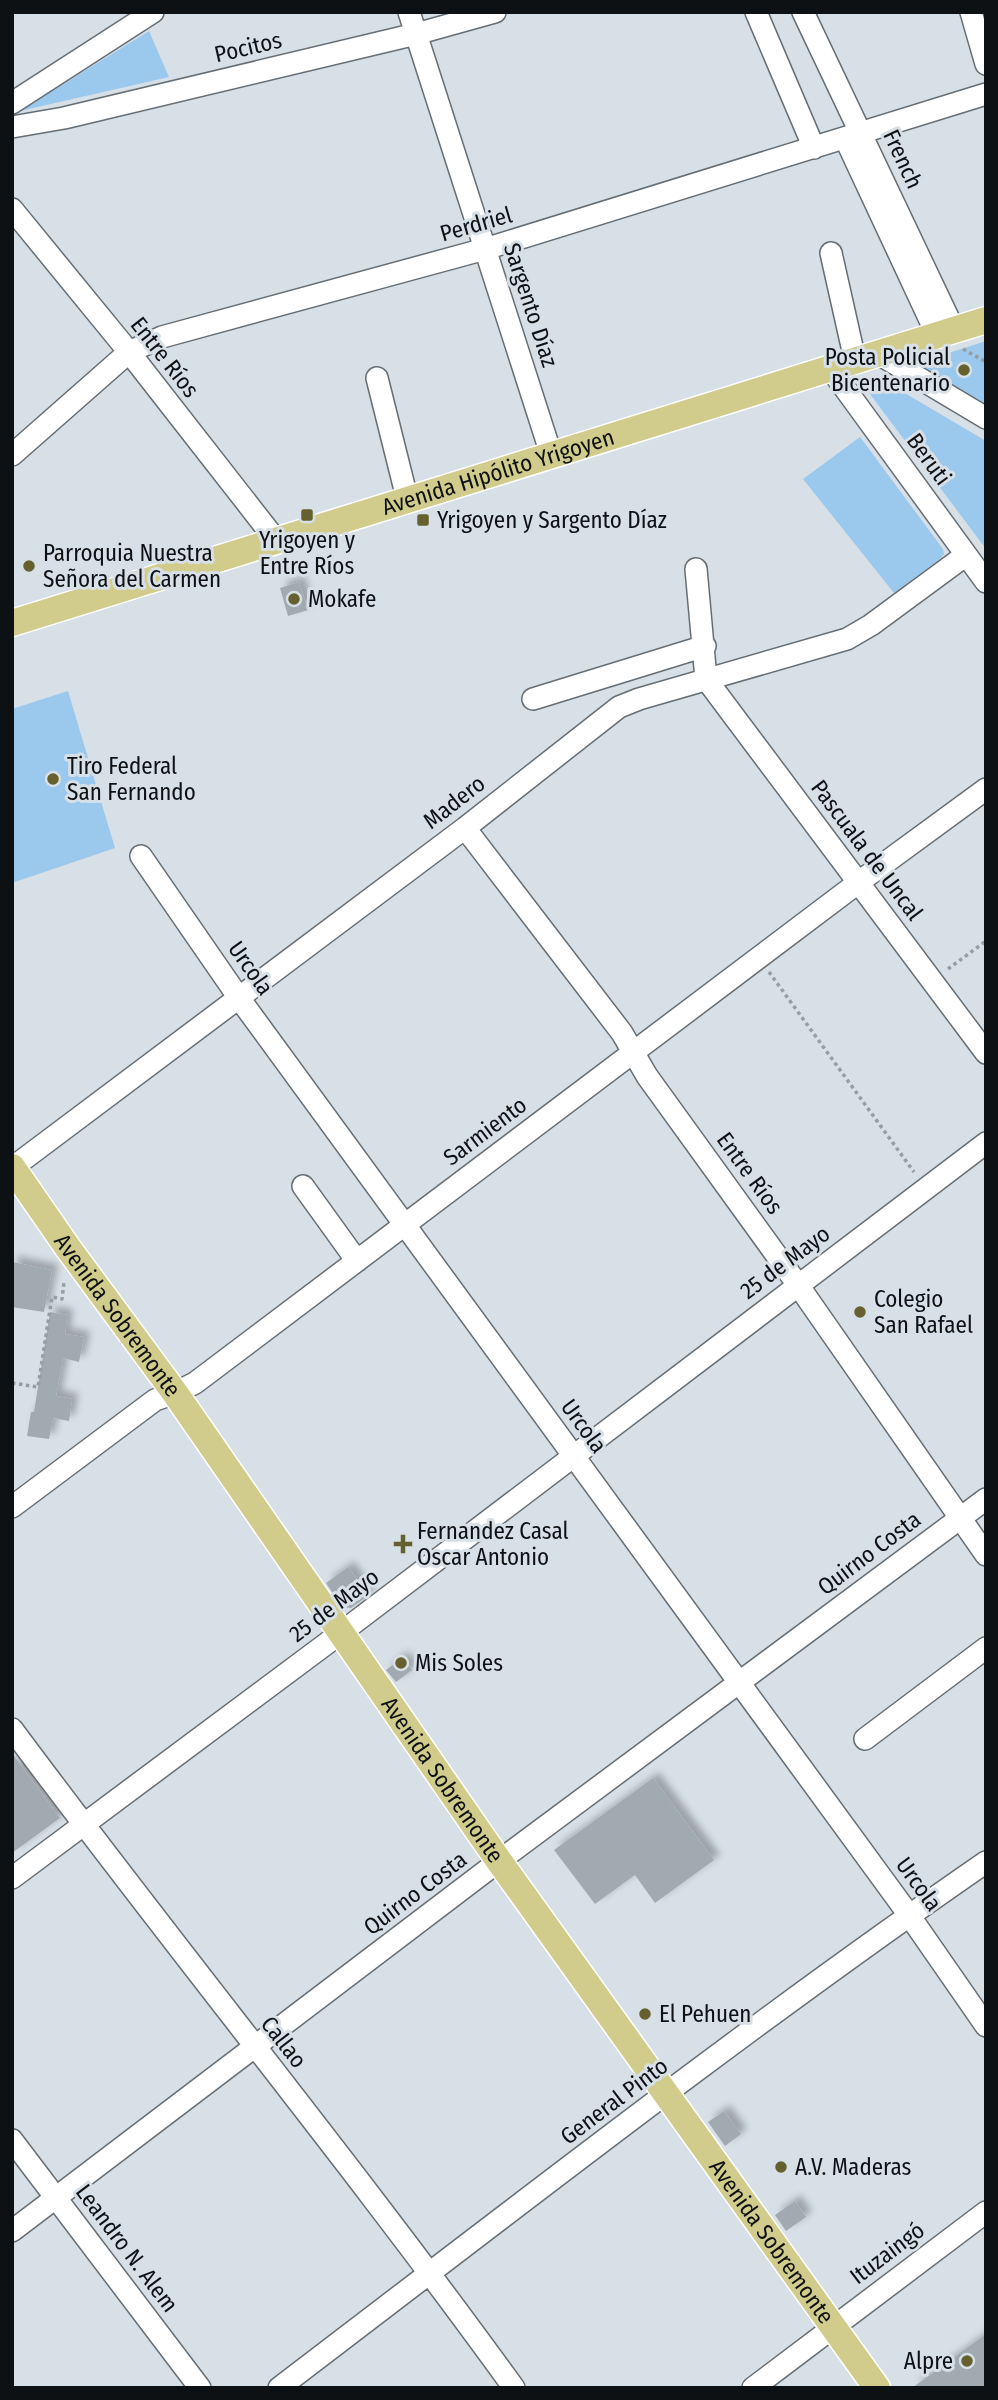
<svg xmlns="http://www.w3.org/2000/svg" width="998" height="2400" viewBox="0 0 998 2400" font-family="'Fira Sans Condensed',sans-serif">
  <defs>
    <filter id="shadow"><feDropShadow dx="6" dy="-6" stdDeviation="3.5" flood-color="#0004"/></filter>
  </defs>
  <rect width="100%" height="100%" fill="#d7dfe7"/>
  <path fill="#9bc8ed" d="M 149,31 L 169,77 L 20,111 Z
    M 986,341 L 986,407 L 925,370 L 925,364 L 927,360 Z
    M 881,379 L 986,441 L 986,549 L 870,394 L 869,387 L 870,383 Z
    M 860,437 L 943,549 L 944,554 L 940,559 L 894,593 L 803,479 Z
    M 68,691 L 115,848 L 12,883 L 12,709 Z"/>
  <path fill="#a2aab1" filter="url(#shadow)" d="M 299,582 L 308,610 L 288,616 L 280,588 Z
    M 12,1262 L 52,1270 L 44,1312 L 12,1307 Z
    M 50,1312 L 67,1315 L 65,1334 L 84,1337 L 79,1362 L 63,1358 L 56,1396 L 72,1399 L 69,1421 L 53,1418 L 49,1439 L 27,1436 L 31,1412 L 34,1412 Z
    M 348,1567 L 369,1595 L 351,1608 L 342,1607 L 326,1583 Z
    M 403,1657 L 412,1670 L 396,1682 L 386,1670 Z
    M 12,1753 L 60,1818 L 12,1853 Z
    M 653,1778 L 714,1860 L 655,1903 L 635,1875 L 595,1904 L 554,1850 Z
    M 724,2111 L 741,2134 L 725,2146 L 708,2122 Z
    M 795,2201 L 806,2217 L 786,2231 L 775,2215 Z
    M 986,2334 L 986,2388 L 912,2388 Z"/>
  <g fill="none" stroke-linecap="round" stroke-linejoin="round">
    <defs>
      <path id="minor" d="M 409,12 L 551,454
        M 756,12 L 814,148
        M 803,12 L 954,330
        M 971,12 L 986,64
        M 12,103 L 153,12
        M 12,127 L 64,118 L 416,34 L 495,12
        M 845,138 L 937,335
        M 12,209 L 129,352 L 275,539
        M 831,253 L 855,360
        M 877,353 L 986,418
        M 830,368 L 986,582
        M 377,378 L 407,498
        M 12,455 L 129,352 L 162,337 L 485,249 L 986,94
        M 696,569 L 706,679 L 986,1053
        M 533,699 L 705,646
        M 465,828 L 622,1033 L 647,1076 L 798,1285 L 986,1555
        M 141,856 L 239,998 L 909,1915 L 986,2026
        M 12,1168 L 465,828 L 619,707 L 639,699 L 847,639 L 871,625 L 966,555
        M 303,1186 L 357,1261
        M 12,1507 L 155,1400 L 175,1393 L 195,1383 L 859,882 L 986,789
        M 12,1729 C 177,1951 352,2164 514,2388
        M 865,1739 L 986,1648
        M 12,1878 L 342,1632 L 986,1143
        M 12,2140 L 200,2388
        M 12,2231 L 499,1861 L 986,1499
        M 279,2388 C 513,2210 744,2029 986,1862
        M 753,2388 L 986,2212"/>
      <g id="major">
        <path id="s1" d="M 12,623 L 986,320"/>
        <path id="s2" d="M 12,1167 L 68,1248 L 175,1393 L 499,1861 L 877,2388"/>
      </g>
    </defs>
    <use href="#minor" stroke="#666e74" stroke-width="24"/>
    <use href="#major" stroke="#fff" stroke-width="29"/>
    <path stroke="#969da3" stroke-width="3.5" stroke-dasharray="3.5 3.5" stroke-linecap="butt" d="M 963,349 L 986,362
      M 948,969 L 986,941
      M 769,972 L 914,1172
      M 12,1383 L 38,1387 L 52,1297 L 62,1299 L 64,1282"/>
    <use href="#minor" stroke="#fff" stroke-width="21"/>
    <use href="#major" stroke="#d2cc8c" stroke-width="26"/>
  </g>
  <g fill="#65602d" stroke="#d7dfe7" stroke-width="2.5">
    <circle cx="964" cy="370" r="7"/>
    <rect x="300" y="508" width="14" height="14" rx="3.5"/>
    <rect x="416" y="513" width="14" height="14" rx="3.5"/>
    <circle cx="29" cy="566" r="7"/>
    <circle cx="294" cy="599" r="7"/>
    <circle cx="53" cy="779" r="7"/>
    <circle cx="860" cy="1312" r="7"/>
    <path d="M399.5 1533.5h7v7h7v7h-7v7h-7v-7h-7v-7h7z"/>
    <circle cx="401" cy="1663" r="7"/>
    <circle cx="645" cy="2014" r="7"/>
    <circle cx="781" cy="2167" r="7"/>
    <circle cx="967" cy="2361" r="7"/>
  </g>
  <g text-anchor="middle" stroke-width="6" stroke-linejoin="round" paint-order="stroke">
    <g font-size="23" fill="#0e1114" stroke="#d7dfe7">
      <text transform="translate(248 47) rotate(-13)" y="8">Pocitos</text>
      <text transform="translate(903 159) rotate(65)" y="8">French</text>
      <text transform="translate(476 224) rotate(-16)" y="8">Perdriel</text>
      <text transform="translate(531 305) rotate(72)" y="8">Sargento Díaz</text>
      <text transform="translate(165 357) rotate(52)" y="8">Entre Ríos</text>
      <text transform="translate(929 459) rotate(54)" y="8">Beruti</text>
      <text dy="8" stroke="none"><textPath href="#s1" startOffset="509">Avenida Hipólito Yrigoyen</textPath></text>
      <text transform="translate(454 802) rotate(-38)" y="8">Madero</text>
      <text transform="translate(867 850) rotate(53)" y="8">Pascuala de Uncal</text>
      <text transform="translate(251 968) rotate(55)" y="8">Urcola</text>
      <text transform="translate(485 1131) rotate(-37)" y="8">Sarmiento</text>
      <text transform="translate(750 1173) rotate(54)" y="8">Entre Ríos</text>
      <text transform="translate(785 1262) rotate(-37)" y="8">25 de Mayo</text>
      <text dy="8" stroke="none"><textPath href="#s2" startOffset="182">Avenida Sobremonte</textPath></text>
      <text transform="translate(584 1426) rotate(54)" y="8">Urcola</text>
      <text transform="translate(869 1553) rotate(-37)" y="8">Quirno Costa</text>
      <text transform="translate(334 1605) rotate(-37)" y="8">25 de Mayo</text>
      <text dy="8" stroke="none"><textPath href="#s2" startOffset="749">Avenida Sobremonte</textPath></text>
      <text transform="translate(919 1884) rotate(54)" y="8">Urcola</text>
      <text transform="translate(415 1893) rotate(-37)" y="8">Quirno Costa</text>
      <text transform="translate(284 2042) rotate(52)" y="8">Callao</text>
      <text transform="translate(614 2101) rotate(-37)" y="8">General Pinto</text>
      <text dy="8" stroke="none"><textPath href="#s2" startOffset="1316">Avenida Sobremonte</textPath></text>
      <text transform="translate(127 2248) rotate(53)" y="8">Leandro N. Alem</text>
      <text transform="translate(887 2253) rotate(-37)" y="8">Ituzaingó</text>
    </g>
    <g font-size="23" fill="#0e1114" stroke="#d7dfe7" text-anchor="start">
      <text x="950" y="365" text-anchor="end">Posta Policial<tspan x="950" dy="26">Bicentenario</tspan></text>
      <text x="437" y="528">Yrigoyen y Sargento Díaz</text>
      <text x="307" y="548" text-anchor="middle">Yrigoyen y<tspan x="307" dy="26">Entre Ríos</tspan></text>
      <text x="43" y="561">Parroquia Nuestra<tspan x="43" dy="26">Señora del Carmen</tspan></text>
      <text x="308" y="607">Mokafe</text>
      <text x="67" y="774">Tiro Federal<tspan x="67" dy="26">San Fernando</tspan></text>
      <text x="874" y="1307">Colegio<tspan x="874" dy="26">San Rafael</tspan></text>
      <text x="417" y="1539">Fernandez Casal<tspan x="417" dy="26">Oscar Antonio</tspan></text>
      <text x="415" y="1671">Mis Soles</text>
      <text x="659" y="2022">El Pehuen</text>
      <text x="795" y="2175">A.V. Maderas</text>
      <text x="953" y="2369" text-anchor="end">Alpre</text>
    </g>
  </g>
  <rect width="998" height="2400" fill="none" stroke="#0e1114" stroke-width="28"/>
</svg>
